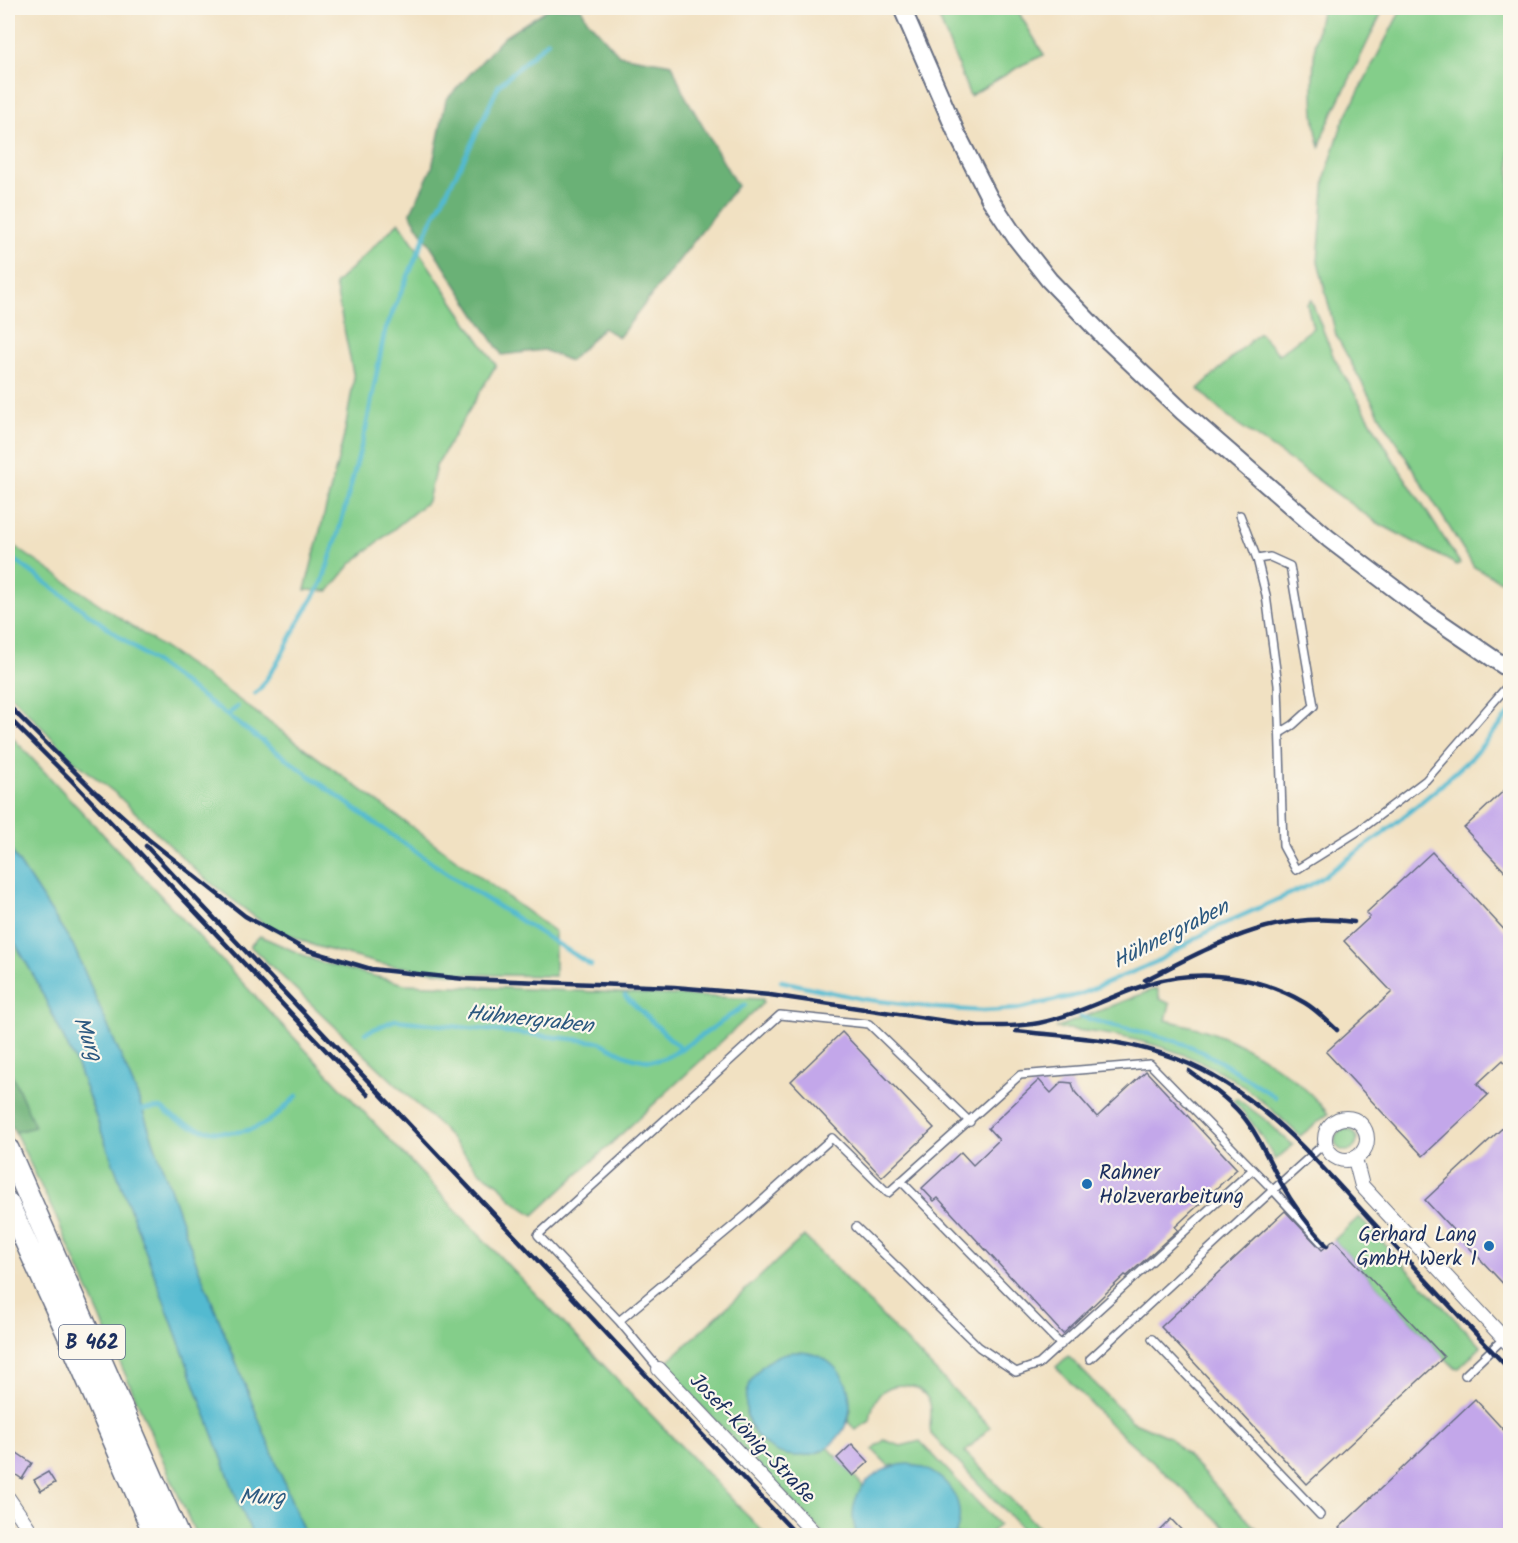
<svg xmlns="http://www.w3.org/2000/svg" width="1518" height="1543" viewBox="0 0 1518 1543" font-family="Kalam,sans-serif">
  <rect width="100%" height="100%" fill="#fbf7ec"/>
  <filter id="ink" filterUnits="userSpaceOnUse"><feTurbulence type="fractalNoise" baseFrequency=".0167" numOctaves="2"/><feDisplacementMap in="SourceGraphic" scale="12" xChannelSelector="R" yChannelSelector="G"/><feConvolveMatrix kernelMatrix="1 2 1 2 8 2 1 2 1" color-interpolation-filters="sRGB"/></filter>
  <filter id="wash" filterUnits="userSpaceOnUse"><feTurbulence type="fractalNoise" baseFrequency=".008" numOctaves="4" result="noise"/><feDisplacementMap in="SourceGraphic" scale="24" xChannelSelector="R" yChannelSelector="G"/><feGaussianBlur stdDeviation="1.35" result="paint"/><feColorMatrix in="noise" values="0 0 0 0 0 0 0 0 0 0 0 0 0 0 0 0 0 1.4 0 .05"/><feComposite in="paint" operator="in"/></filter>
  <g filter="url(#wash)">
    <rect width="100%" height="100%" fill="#f1e1c2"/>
    <path fill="#84ce8a" stroke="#507e74" stroke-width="1.5" d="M 935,8 L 1016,8 L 1044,55 L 1022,65 L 970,96 Z
      M 1322,8 L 1384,8 L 1324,132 L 1320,147 C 1309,110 1312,45 1322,8 Z
      M 1402,8 L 1510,8 L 1510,586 L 1474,567 L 1380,416 L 1336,335 L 1318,261 L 1325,178 L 1342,124 Z
      M 399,222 L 496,365 L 436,466 L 428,501 L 351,564 L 329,591 L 305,590 L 344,436 L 354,378 L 335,284 Z
      M 1311,300 L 1334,358 L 1394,461 L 1460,563 L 1457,565 L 1376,522 L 1294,463 L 1229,418 L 1198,389 L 1259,333 L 1279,354 L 1313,328 L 1307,304 Z
      M 8,542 L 220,686 L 555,932 L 555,976 L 455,974 L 380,964 L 315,946 L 264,924 L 202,876 L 115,793 L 72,759 L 8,692 Z
      M 8,733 L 485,1241 L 766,1535 L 305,1535 L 196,1262 L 136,1092 L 73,945 L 8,846 Z
      M 8,931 L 34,976 L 78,1068 L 239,1504 L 253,1535 L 196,1535 L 56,1217 L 15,1132 L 34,1126 L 8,1065 Z
      M 260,936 L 319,962 L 405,984 L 763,999 L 763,1003 L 534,1215 L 513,1201 L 499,1184 L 480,1172 L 442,1128 L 250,946 Z
      M 1157,988 L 1160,999 L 1170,1004 L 1166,1020 C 1181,1024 1196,1027 1211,1032 C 1250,1046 1303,1080 1328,1114 L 1300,1136 C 1280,1117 1260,1098 1237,1082 C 1185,1047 1117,1033 1056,1028 Z
      M 1236,1098 L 1263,1118 L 1293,1145 L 1275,1160 C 1264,1137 1250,1119 1233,1100 Z
      M1335 1140a11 11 0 1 1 22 0a11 11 0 1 1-22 0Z
      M 1359,1217 L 1481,1347 L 1459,1368 L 1455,1368 L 1444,1357 L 1334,1240 Z
      M 804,1236 L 990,1427 L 965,1452 L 1046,1535 L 1028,1535 L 931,1434 C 928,1423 934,1412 929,1401 C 920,1383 893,1380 880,1394 C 873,1402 871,1412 870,1421 L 856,1430 L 848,1422 L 851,1409 L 776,1357 L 765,1364 L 755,1374 L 746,1413 L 750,1427 L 758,1438 L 820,1452 L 828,1447 L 863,1486 C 854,1500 851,1520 857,1535 L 825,1535 L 663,1366 Z
      M 1068,1356 L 1132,1421 L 1169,1437 L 1262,1535 L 1234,1535 L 1109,1423 L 1056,1367 Z
      M 884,1440 L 901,1446 L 920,1441 L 999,1525 L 992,1531 L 996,1535 L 955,1535 L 956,1532 L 894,1465 L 889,1466 L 873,1450 Z"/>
    <path fill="#6bb176" stroke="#43706a" stroke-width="1.5" d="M 549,8 L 581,8 L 587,19 L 619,55 L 672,64 L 682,90 L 737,186 L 619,337 L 603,328 L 570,361 L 544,350 L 502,355 L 410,214 L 432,168 L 446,100 L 504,37 Z
      M 8,1065 L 35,1127 L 15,1132 L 8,1120 Z"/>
    <path fill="#52bad0" stroke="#367497" stroke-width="1.5" d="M 8,846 L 73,945 L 136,1092 L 196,1262 L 305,1535 L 253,1535 L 239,1504 L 78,1068 L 34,976 L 8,931 Z
      M746 1404a52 52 0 1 1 104 0a52 52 0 1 1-104 0Z
      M 908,1464 C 942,1469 970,1499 955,1535 L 857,1535 C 843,1497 870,1467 908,1464 Z"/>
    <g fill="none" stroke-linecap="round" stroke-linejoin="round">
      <path stroke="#52bad0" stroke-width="4.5" d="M 8,555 L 373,822 L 467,887 L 591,965
        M 255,693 L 260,689 L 280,658 L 300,620 L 322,583 L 338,534 L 366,428 L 385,330 L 431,222 L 469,149 L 499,85 L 548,41
        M 227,715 L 237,707
        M 781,981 L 862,999 L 937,1008 L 983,1011 L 1017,1009 L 1078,995 L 1156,962 L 1212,929 L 1314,883 L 1381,835 L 1438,788 L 1473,756 L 1510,713
        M 625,996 L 681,1049
        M 1080,1016 C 1116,1029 1156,1032 1192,1047 C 1221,1060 1248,1079 1275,1097
        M 365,1033 L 395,1020 L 600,1042 C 618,1052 637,1063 658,1060 C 675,1057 728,1017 745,1005
        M 137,1110 L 161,1108 C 189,1133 241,1143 273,1118 C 281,1112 289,1103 297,1096"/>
    </g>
    <g id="blocks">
      <path fill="#c3a7ea" d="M 1510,785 L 1510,877 L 1464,828 Z
        M 1432,852 L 1510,936 L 1510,1069 L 1503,1060 L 1477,1084 L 1488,1095 L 1423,1156 L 1326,1052 L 1392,992 L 1344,941 L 1370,917 L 1366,913 Z
        M 842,1032 L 934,1128 L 882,1177 L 791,1081 Z
        M 1146,1071 L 1237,1169 L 1175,1227 L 1178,1230 L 1127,1276 L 1125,1275 L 1063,1334 L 938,1198 L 934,1201 L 922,1188 L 961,1152 L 973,1165 L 999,1140 L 988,1128 L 1039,1080 L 1051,1093 L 1062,1082 L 1072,1083 L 1075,1092 L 1097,1117 Z
        M 1510,1121 L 1510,1291 L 1425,1200 Z
        M 1285,1211 L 1322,1250 L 1334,1240 L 1444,1357 L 1307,1484 L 1161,1327 Z
        M 1475,1399 L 1510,1437 L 1510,1536 L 1346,1536 L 1339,1528 Z
        M 852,1444 L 869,1462 L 853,1476 L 837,1458 Z
        M 8,1447 L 32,1463 L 22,1479 L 8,1469 Z
        M 48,1472 L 55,1483 L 41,1491 L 34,1480 Z
        M 1171,1519 L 1187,1536 L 1154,1536 Z"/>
    </g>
  </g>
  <g filter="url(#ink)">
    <use href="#blocks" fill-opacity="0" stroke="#666d81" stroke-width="1.5"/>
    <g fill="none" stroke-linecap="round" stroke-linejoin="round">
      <defs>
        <path id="service" d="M 1240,515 L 1257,559 L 1266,595 L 1278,685 L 1283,846 L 1296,870 L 1360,830 L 1426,780 L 1510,683
          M 1257,559 L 1270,557 L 1290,566 L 1314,706 L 1293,725 L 1280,733
          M 901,1181 L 1061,1345
          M 856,1227 L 979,1347 L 1016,1372 L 1039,1364 L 1252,1170
          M 619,1321 L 746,1215 L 832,1138 L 888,1193 L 1020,1075 L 1150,1064 L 1273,1190 L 1325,1143
          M 1152,1339 L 1320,1515
          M 1090,1359 L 1273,1190 L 1321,1242
          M 659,1369 L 619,1321 L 538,1235 L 780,1015 L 869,1024 L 970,1122
          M 1465,1375 L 1504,1338"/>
        <path id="minor" d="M1325 1139a21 21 0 1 1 42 0a21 21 0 1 1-42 0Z
          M 1355,1159 L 1362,1186 L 1510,1345
          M 659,1369 L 817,1536
          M 8,1498 L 34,1536"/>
        <path id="tertiary" d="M 902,8 L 956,132 L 990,199 L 1016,238 L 1049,280 L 1107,340 L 1183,412 L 1329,539 L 1428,614 L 1510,670"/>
        <path id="trunk" d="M 8,1149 L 178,1536
          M 8,1203 L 70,1339 L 155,1536"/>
      </defs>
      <use href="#service" stroke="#666d81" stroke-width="10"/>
      <use href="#minor" stroke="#666d81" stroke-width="16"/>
      <use href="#tertiary" stroke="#666d81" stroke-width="20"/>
      <use href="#trunk" stroke="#666d81" stroke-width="24"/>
      <use href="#service" stroke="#fff" stroke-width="7"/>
      <use href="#minor" stroke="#fff" stroke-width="14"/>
      <use href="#tertiary" stroke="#fff" stroke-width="16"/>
      <use href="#trunk" stroke="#fff" stroke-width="21"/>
      <path stroke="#1b2f5e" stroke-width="4.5" d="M 8,705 L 103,800
        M 8,717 L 72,781 L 368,1095
        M 98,794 L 148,839 L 245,916 L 304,949 L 371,969 L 464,979 L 674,987 L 770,995 L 979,1026 C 999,1026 1019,1027 1039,1023 C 1077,1015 1113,995 1151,983 C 1202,968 1259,976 1305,1003 C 1317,1010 1327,1021 1337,1030
        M 146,846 L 798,1536
        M 1145,980 C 1213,946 1276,909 1354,922
        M 1016,1031 C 1070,1037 1126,1039 1177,1059 C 1256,1089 1312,1156 1368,1217 C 1415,1268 1462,1320 1510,1370
        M 1189,1071 C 1207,1084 1227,1098 1242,1115 C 1259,1135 1268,1160 1281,1183 C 1293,1205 1310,1227 1327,1246"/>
    </g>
  </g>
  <g fill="#1f6fb2" stroke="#fbf7ec" stroke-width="2">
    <circle cx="1087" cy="1184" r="6"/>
    <circle cx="1489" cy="1246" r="6"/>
  </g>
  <g text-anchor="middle" stroke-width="4.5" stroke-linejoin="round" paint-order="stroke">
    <rect fill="#fbf7ec" stroke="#5e6b89" stroke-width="1.5" x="59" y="1325" width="66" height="34" rx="4.5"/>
    <g font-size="20" font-weight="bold" fill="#1b2f5e">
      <text x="92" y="1349">B 462</text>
    </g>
    <g font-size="21" fill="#1b2f5e" stroke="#fbf7ec" text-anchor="start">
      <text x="1099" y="1179">Rahner<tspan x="1099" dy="24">Holzverarbeitung</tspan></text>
      <text x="1477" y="1241" text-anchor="end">Gerhard Lang<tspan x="1477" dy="24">GmbH Werk 1</tspan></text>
    </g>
    <g font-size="21" fill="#1b2f5e" stroke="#fbf7ec">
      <text transform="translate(753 1438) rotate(46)" y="7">Josef-König-Straße</text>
    </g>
    <g font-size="22" font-style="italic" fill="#2c5980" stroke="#fbf7ec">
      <text transform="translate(1170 933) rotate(-27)" y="8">Hühnergraben</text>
      <text transform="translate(530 1018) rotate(6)" y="8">Hühnergraben</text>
      <text transform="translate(89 1038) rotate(69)" y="8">Murg</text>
      <text x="262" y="1504">Murg</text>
    </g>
  </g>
  <rect width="1518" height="1543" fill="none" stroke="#fbf7ec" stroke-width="30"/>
</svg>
